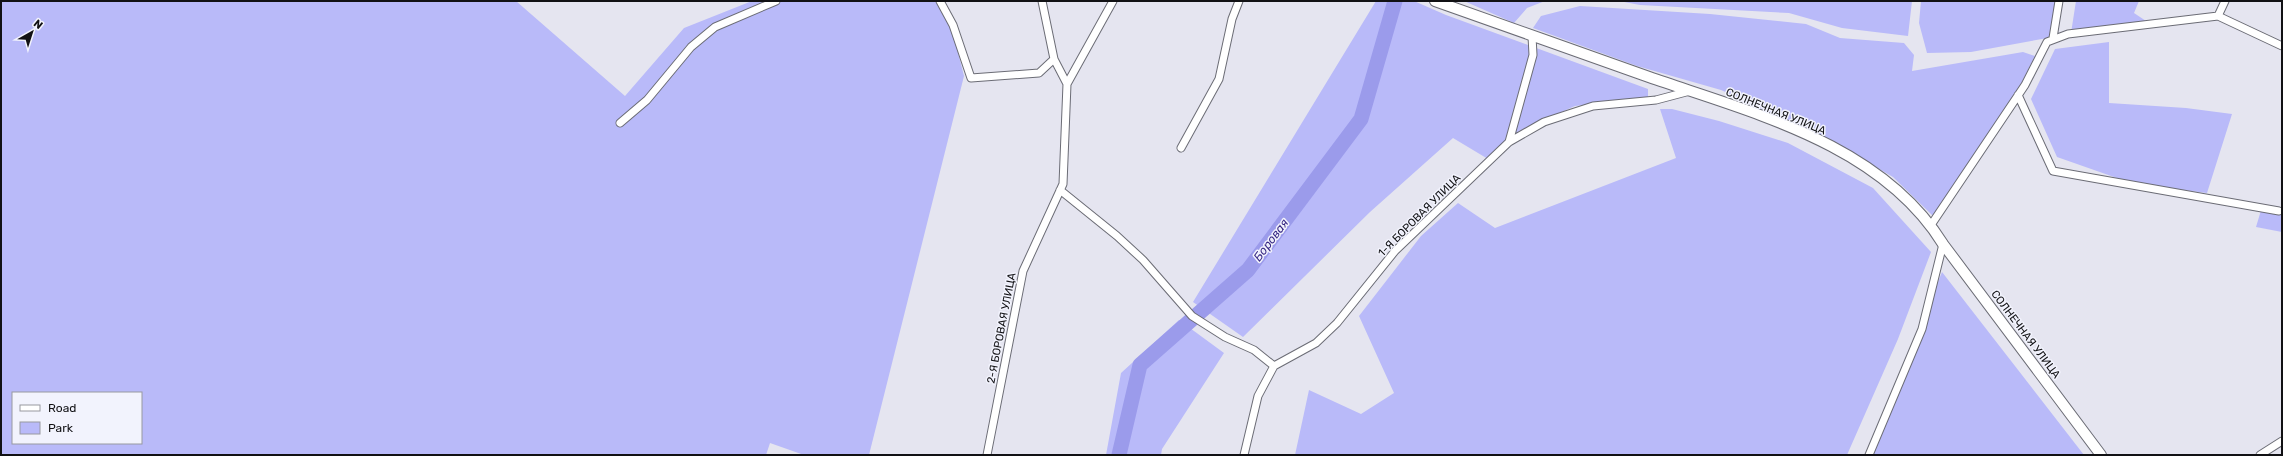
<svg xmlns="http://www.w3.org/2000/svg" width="2283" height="456" viewBox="0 0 2283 456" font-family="Rubik,sans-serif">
  <rect width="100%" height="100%" fill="#e5e5f0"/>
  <path fill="#b9baf9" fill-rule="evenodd" d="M 1,1 L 516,1 L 625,96 L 684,28 L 752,1 L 945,1 L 964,76 L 869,455 L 804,455 L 770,443 L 766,455 L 1,455 ZM 13,393 L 141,393 L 141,443 L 13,443 Z
    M 1376,1 L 1414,1 L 1446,15 L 1648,89 L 1648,97 L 1575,106 L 1519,131 L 1488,159 L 1453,138 L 1370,212 L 1243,337 L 1193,302 Z
    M 1464,1 L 1545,1 L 1527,8 L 1514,23 Z
    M 1619,1 L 1912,1 L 1908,36 L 1842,28 L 1789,13 L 1640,5 Z
    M 1921,1 L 2051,1 L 2059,3 L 2053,37 L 1971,52 L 1927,53 L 1919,23 Z
    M 2076,1 L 2139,1 L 2134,13 L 2146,21 L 2071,33 Z
    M 1580,6 L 1710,14 L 1806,24 L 1840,38 L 1904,43 L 1914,55 L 1912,71 L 2023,52 L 2035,56 L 2016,94 L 1933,216 L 1893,177 L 1822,136 L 1721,90 L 1637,66 L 1533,28 L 1541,16 Z
    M 2109,42 L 2109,103 L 2186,108 L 2232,114 L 2207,193 L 2134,184 L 2057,157 L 2031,99 L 2055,49 Z
    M 1660,109 L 1672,109 L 1719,121 L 1788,143 L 1873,188 L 1931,252 L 1898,339 L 1847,455 L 1295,455 L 1309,390 L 1361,414 L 1394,393 L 1359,316 L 1421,236 L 1458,203 L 1495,228 L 1676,158 Z
    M 2262,207 L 2282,212 L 2282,232 L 2256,227 Z
    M 1942,272 L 2084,455 L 1868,455 Z
    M 1179,320 L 1224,353 L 1162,449 L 1161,455 L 1106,455 L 1121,373 Z"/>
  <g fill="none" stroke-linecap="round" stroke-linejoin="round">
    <path stroke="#9b9beb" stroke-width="15" d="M 1119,455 L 1140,365 L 1248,270 L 1361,119 L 1395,1"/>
    <defs>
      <path id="street" d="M 940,1 L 953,25 L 971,78 L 1039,73 L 1054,59
        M 2218,16 L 2225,1
        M 2053,38 L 2059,1
        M 1067,84 L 1113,1
        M 2018,95 L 2053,171 L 2279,211
        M 620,123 L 647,100 L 691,47 L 715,27 L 776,1
        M 1509,142 L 1533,55 L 1532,36
        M 1181,148 L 1219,79 L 1232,19 L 1239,1
        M 1060,190 L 1117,236 L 1143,260 L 1192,316 L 1225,337 L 1254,350 L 1274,366
        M 1931,225 L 2025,85 L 2047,42 L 2068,34 L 2218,16 L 2282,46
        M 987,455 L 1023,271 L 1063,184 L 1067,84 L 1054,59 L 1042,1
        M 1244,455 L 1258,396 L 1274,366 L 1316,343 L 1337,323 L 1395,251 L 1509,142 L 1544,122 L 1593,106 L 1656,100 L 1690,91
        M 1869,455 L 1922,329 L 1943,244
        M 2260,455 L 2282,441"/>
      <path id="secondary" d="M 1435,1 C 1506,26 1578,52 1649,77 C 1753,113 1881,144 1943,244 L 2101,455"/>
    </defs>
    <use href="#street" stroke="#6b6c75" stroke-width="9"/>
    <use href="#secondary" stroke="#6b6c75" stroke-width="12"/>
    <use href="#street" stroke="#fff" stroke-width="7"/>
    <use href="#secondary" stroke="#fff" stroke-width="10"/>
  </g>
  <g text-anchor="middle" stroke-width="3" stroke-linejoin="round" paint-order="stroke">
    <g font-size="11" fill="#111114" stroke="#f2f3fd">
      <text transform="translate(1776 111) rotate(22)" y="4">СОЛНЕЧНАЯ УЛИЦА</text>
      <text transform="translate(1419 215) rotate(-45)" y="4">1-Я БОРОВАЯ УЛИЦА</text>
      <text transform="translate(1001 328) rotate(-79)" y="4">2-Я БОРОВАЯ УЛИЦА</text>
      <text transform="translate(2026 334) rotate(53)" y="4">СОЛНЕЧНАЯ УЛИЦА</text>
    </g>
    <g font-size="12" font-style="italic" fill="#372884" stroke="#f2f3fd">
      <text transform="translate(1271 240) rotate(-53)" y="4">Боровая</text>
    </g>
  </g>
  <rect width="2283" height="456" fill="none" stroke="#111114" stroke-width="4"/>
  <rect x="12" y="392" width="130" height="52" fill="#f2f3fd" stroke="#9899a0"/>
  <rect x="20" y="405" width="20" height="6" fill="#ffffff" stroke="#9899a0"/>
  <text x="48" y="412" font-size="12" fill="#111114">Road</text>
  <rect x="20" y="422" width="20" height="12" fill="#b9baf9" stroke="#9899a0"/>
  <text x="48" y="432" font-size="12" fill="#111114">Park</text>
  <g transform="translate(32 32) rotate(39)" stroke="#f2f3fd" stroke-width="3" paint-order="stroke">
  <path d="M0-3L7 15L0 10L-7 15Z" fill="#111114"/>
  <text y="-6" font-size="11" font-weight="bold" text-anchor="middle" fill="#111114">N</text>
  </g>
</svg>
